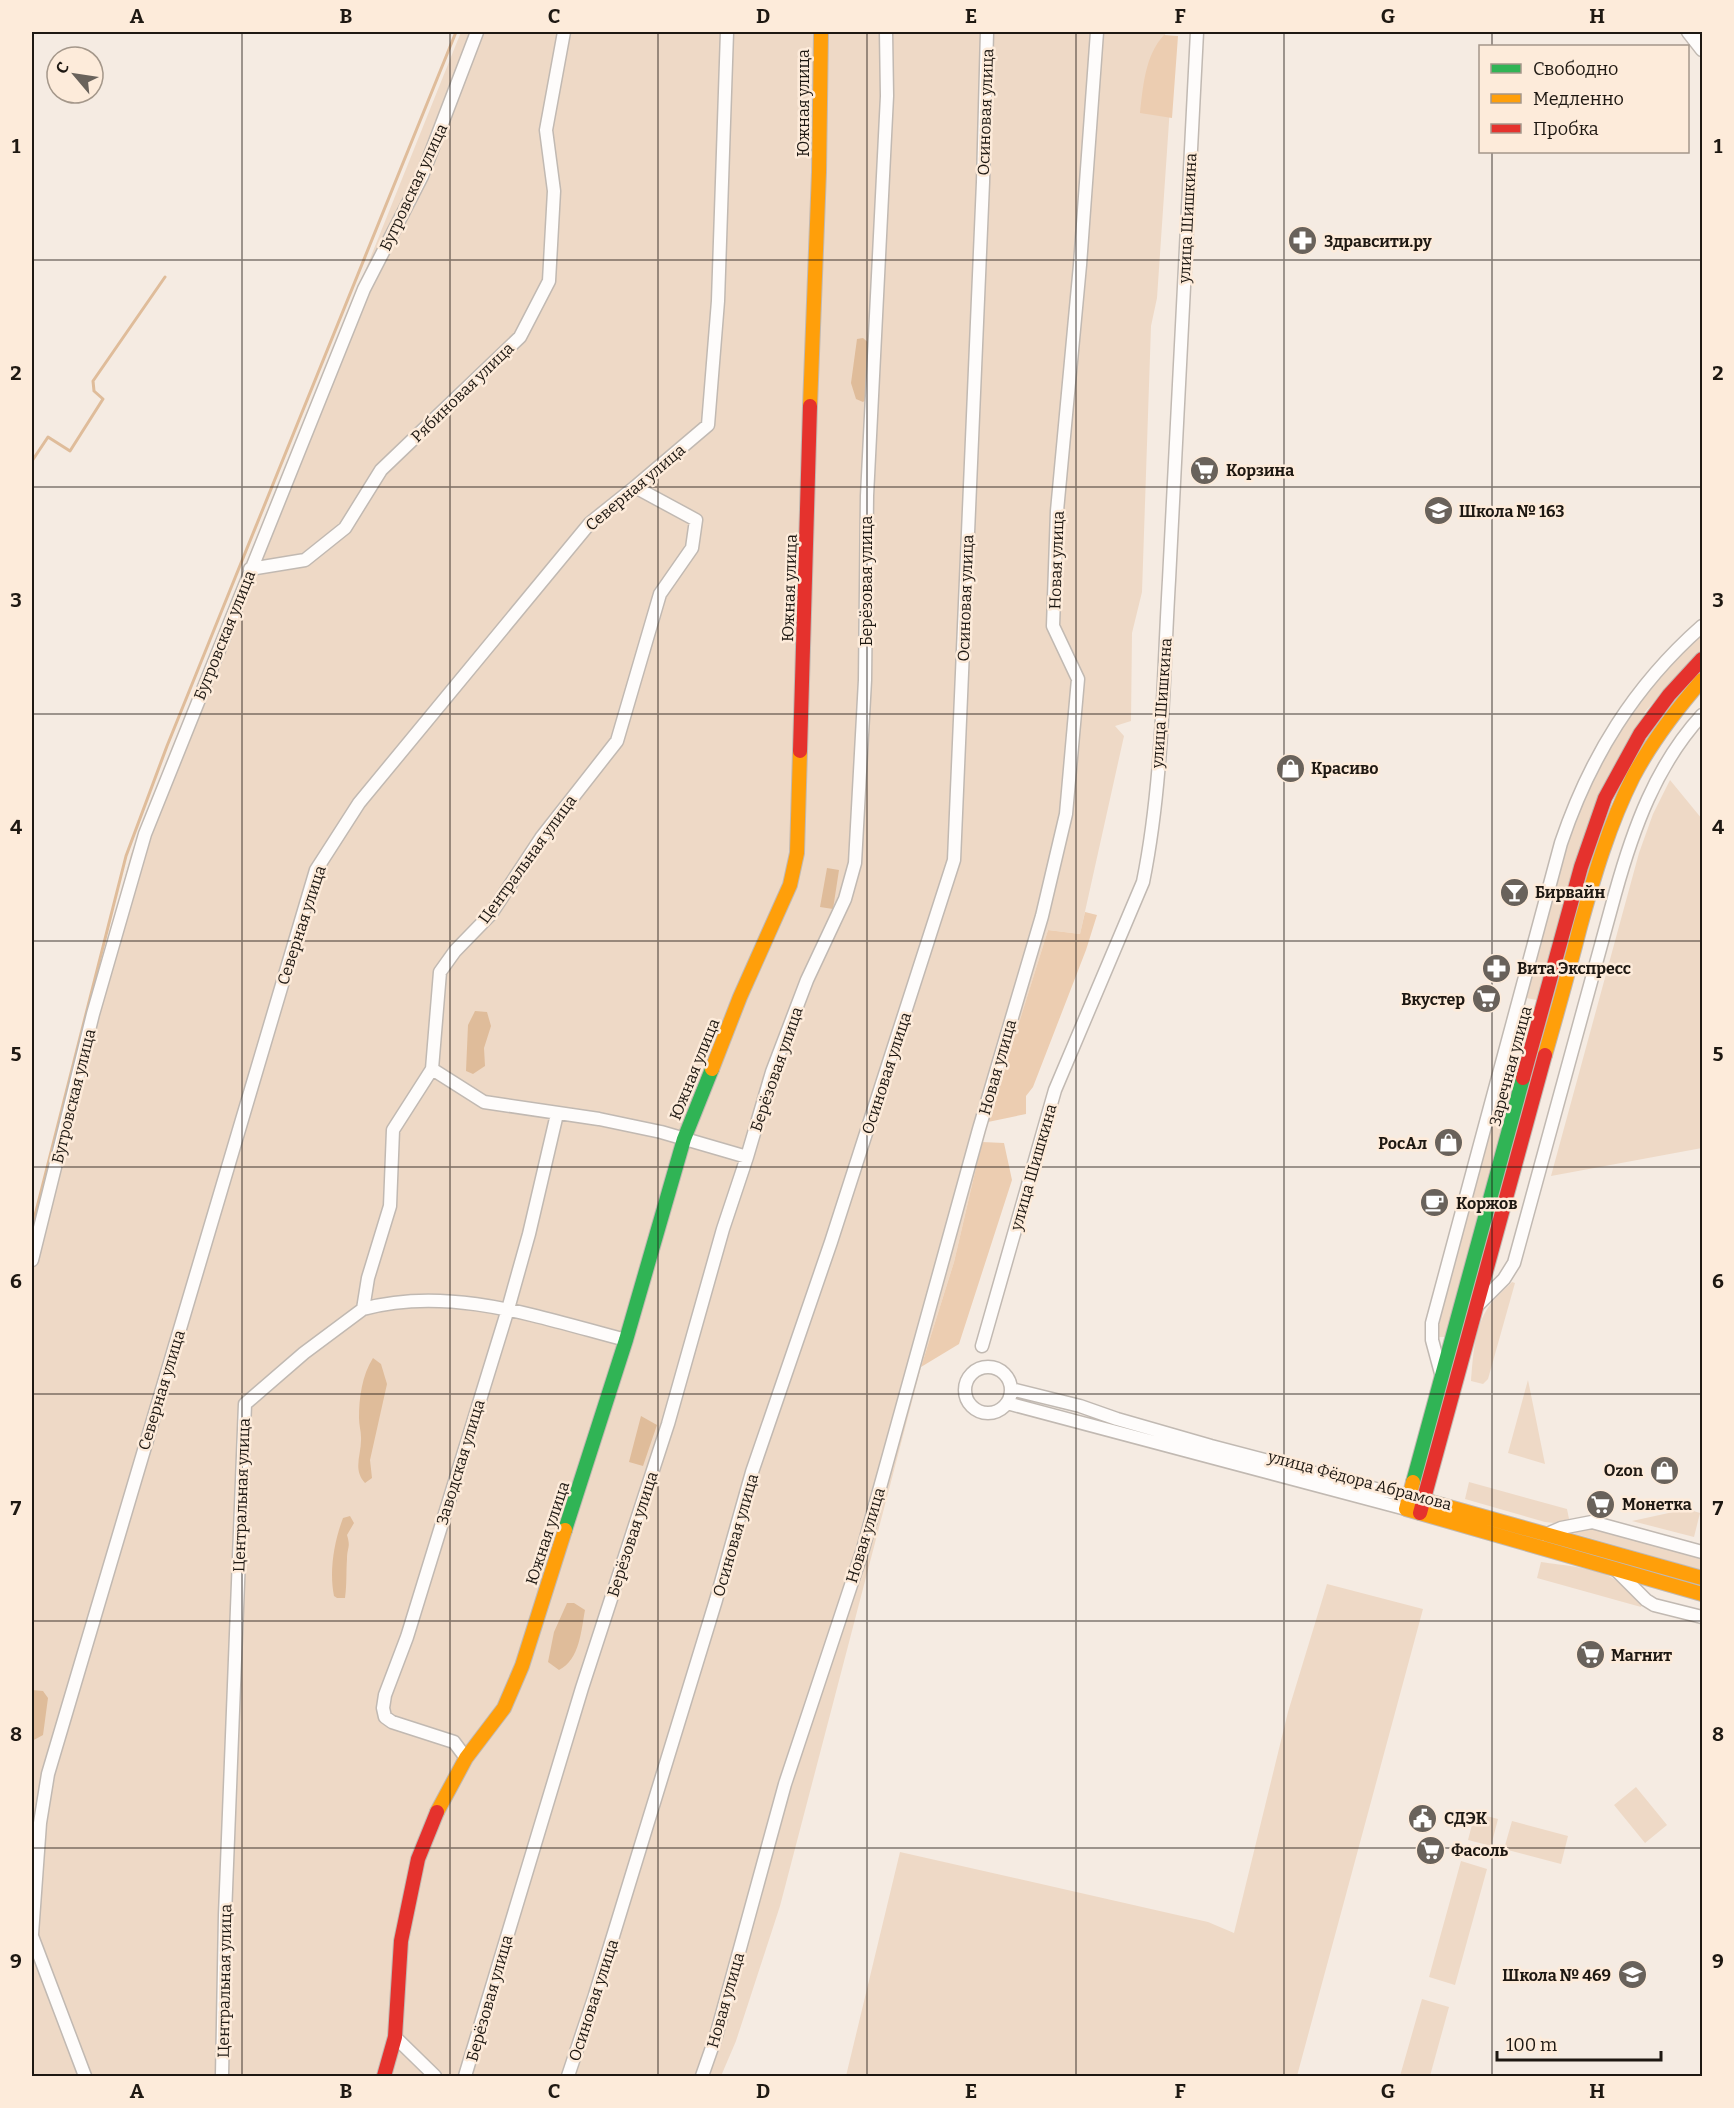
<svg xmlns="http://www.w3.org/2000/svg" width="1734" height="2108" viewBox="0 0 1734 2108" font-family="Bitter,serif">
  <rect width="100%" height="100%" fill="#f5ebe2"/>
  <path fill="#eed9c6" d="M 461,32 L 1165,32 L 1170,107 L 1157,298 L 1151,326 L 1142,592 L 1132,633 L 1131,721 L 1115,726 L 1124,736 L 1080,934 L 1048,930 L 982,1142 L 954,1262 L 921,1367 L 780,1906 L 736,2041 L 721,2076 L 32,2076 L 32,1241 L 131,854 Z
    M 1702,632 L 1702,649 L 1687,664 L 1645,712 L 1537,1000 L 1526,998 C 1550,909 1567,812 1617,733 C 1642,694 1670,664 1702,632 Z
    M 1670,780 L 1702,819 L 1702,1148 L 1551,1176 L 1639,853 L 1653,814 Z
    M 1500,1094 L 1506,1096 L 1502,1129 L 1446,1337 L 1438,1337 L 1436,1327 Z
    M 1512,1282 L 1515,1283 L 1488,1379 L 1483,1384 L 1471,1381 C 1473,1358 1474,1331 1486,1311 C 1492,1300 1503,1291 1512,1282 Z
    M 1528,1380 L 1545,1464 L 1508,1453 Z
    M 1469,1482 L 1567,1509 L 1569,1519 L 1554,1523 L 1545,1522 L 1465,1499 Z
    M 1687,1509 L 1700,1513 L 1694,1537 L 1632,1521 Z
    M 1588,1527 L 1702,1558 L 1702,1570 L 1569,1532 Z
    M 1541,1562 C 1561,1565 1598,1568 1614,1579 C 1624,1586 1633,1597 1642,1605 L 1641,1607 L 1537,1578 Z
    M 1327,1584 L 1423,1609 L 1297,2076 L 846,2076 L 900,1852 L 1208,1922 L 1234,1933 L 1288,1712 Z
    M 1636,1787 L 1667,1825 L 1645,1843 L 1614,1805 Z
    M 1475,1813 L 1498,1819 L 1491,1846 L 1468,1840 Z
    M 1512,1821 L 1568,1836 L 1561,1864 L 1504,1849 Z
    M 1461,1861 L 1487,1869 L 1455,1985 L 1429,1977 Z
    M 1422,1999 L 1449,2007 L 1430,2076 L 1400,2076 Z"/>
  <path fill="#eccdb1" d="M 1164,35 L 1178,36 L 1172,118 L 1140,113 C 1143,87 1145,55 1164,35 Z
    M 1085,912 L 1097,915 L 1086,950 L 1033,1087 L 1026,1096 L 1026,1114 L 988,1122 L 1048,930 L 1080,934 Z
    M 982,1142 L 1004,1143 L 1012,1180 L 959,1344 L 921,1367 L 954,1262 Z"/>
  <path fill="#dfbc9a" d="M 863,338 L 870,344 L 868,398 L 863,402 L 856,399 L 851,383 L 857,339 Z
    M 827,868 L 839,870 L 833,909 L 820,907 Z
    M 475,1011 L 487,1012 L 491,1026 L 484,1048 L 485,1066 L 473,1074 L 466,1071 L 468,1025 Z
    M 373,1358 L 381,1364 L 387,1384 L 370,1460 L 372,1478 L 365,1483 C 352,1469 362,1454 361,1437 C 361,1431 359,1425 359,1418 C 359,1398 362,1375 373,1358 Z
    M 641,1416 L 657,1425 L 643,1466 L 629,1462 Z
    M 350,1516 L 354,1523 L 347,1535 C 351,1548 347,1547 347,1559 C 346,1572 347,1584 345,1598 L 337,1598 L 334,1596 C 329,1571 334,1542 343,1518 Z
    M 567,1603 L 574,1603 L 585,1610 C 581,1631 580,1659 559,1670 L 548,1662 L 554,1632 Z
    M 32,1690 L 43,1691 L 48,1698 L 43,1735 L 32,1741 Z"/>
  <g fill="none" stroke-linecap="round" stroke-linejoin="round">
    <path stroke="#dfbc9a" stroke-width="3" d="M 32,461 L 48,437 L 70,451 L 103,399 L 94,391 L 93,381 L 165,277
      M 32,1227 L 126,856 L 167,746 L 456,32"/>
    <defs>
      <path id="street" d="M 1688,32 L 1702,50
        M 1702,32 L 1702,33
        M 250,569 L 305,560 L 345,528 L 381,470 L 520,337 L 549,281 L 554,191 L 546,130 L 564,32
        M 432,1069 L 484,1102 L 599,1119 L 661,1132 L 747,1157
        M 32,1260 L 93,1014 L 145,834 L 364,289 L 422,176 L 477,32
        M 1478,1305 L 1504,1279 L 1514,1263 L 1615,894 C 1633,829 1656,765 1702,715
        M 363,1309 C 450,1285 541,1318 626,1340
        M 982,1346 L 1055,1090 L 1143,882 C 1163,783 1163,680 1169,580 C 1180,397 1187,214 1197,32
        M965 1390a23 23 0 1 1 46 0a23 23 0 1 1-46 0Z
        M 1442,1377 L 1432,1340 L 1432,1323 L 1561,843 C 1590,757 1634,686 1702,626
        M 1011,1389 L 1080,1406 L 1117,1419 L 1211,1446 L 1376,1489 L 1415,1497
        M 1007,1403 L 1406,1509
        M 1545,1535 L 1561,1528 L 1592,1522 L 1702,1552
        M 1617,1571 L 1646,1600 L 1654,1605 L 1702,1617
        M 466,1758 L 454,1742 L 392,1722 L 385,1717 L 383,1708 L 385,1695 L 407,1637 L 508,1309 L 529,1234 L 557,1114
        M 32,1934 L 40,1823 L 48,1774 L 316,870 L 359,803 L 590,523 L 635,487 L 708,425 L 718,301 L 727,32
        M 32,1936 L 85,2076
        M 395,2037 L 435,2076
        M 222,2076 L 225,1915 L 245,1404 L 304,1353 L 363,1309 L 368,1278 L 390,1206 L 393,1130 L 432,1069 L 440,972 L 455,951 L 491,914 L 541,838 L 617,741 L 660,594 L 692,548 L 696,520 L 635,487
        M 465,2076 L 582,1688 L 668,1424 L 723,1229 L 747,1157 L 772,1072 L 807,980 L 845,899 L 855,863 L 865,680 L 867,496 L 887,96 L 886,32
        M 568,2076 L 595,1995 L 716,1600 L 752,1472 L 831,1242 L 954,860 L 983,182 L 987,32
        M 702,2076 L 716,2036 L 785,1784 L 863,1549 L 979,1129 L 1042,916 L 1066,814 L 1078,679 L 1053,626 L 1057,511 L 1080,265 L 1097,32"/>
      <path id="fast" d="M 1413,1482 L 1523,1078
        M 565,1530 L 626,1340 L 684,1139 L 712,1069"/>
      <path id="slow" d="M 810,406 L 819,172 L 821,32
        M 1545,1055 C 1557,1013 1569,970 1580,927 C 1594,876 1609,825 1633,777 C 1652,741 1676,710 1702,680
        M 712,1069 L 740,997 L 790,885 L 797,853 L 800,751
        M 1413,1482 L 1406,1509 L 1702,1594
        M 1424,1500 L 1702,1578
        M 437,1812 L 466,1758 L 504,1708 L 522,1666 L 565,1530"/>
      <path id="jam" d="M 800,751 L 810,406
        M 1523,1078 L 1581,867 L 1605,798 L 1640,734 L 1669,695 L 1702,659
        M 1420,1513 L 1545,1055
        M 384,2076 L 395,2037 L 401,1941 L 418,1859 L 437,1812"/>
    </defs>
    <use href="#street" stroke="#c1b9b2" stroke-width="15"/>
    <use href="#fast" stroke="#c1b9b2" stroke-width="16"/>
    <use href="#slow" stroke="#c1b9b2" stroke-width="16"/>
    <use href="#jam" stroke="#c1b9b2" stroke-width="16"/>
    <use href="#street" stroke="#fefcfb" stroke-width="12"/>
    <use href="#fast" stroke="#30b455" stroke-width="14"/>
    <use href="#slow" stroke="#ff9f0a" stroke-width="14"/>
    <use href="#jam" stroke="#e5322d" stroke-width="14"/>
  </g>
  <path fill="none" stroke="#1e1812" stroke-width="1.5" stroke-opacity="0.55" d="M 242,32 L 242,2076M 450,32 L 450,2076M 658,32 L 658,2076M 867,32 L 867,2076M 1076,32 L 1076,2076M 1284,32 L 1284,2076M 1492,32 L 1492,46M 1492,152 L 1492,2076M 32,260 L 1702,260M 32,487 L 1702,487M 32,714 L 1702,714M 32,941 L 1702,941M 32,1167 L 1702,1167M 32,1394 L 1702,1394M 32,1621 L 1702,1621M 32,1848 L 1702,1848"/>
  <defs>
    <symbol id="pharmacy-disc" viewBox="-11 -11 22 22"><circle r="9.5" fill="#69625b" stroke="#fdebda"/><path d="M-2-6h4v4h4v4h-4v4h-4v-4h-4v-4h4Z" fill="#fff"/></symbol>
    <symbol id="supermarket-disc" viewBox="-11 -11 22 22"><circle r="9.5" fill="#69625b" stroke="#fdebda"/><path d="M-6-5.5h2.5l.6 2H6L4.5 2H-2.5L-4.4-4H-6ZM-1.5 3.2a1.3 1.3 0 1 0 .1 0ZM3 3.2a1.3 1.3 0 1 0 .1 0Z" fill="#fff"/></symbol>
    <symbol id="school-disc" viewBox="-11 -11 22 22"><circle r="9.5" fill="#69625b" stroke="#fdebda"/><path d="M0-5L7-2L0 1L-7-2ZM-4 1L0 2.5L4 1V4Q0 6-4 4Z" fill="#fff"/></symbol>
    <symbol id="shop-disc" viewBox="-11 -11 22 22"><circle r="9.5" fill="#69625b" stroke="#fdebda"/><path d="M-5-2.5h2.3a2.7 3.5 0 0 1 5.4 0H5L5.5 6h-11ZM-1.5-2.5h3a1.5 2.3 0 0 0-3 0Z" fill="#fff"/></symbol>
    <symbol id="bar-disc" viewBox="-11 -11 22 22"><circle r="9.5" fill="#69625b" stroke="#fdebda"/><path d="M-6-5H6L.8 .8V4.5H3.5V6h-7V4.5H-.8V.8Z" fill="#fff"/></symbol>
    <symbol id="cafe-disc" viewBox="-11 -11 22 22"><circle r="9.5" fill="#69625b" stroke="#fdebda"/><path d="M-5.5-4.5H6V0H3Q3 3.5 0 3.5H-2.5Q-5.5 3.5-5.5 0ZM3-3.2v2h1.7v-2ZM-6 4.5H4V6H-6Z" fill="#fff"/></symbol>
    <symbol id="civic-disc" viewBox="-11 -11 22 22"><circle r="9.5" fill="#69625b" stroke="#fdebda"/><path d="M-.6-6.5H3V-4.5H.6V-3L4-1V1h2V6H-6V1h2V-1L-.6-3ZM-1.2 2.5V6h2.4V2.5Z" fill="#fff"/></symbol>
  </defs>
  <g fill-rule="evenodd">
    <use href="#pharmacy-disc" x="1286" y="224" width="33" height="33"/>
    <use href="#supermarket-disc" x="1188" y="454" width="33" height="33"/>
    <use href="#school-disc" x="1422" y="494" width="33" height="33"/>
    <use href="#shop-disc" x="1274" y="752" width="33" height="33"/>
    <use href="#bar-disc" x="1498" y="876" width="33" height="33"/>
    <use href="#pharmacy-disc" x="1480" y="952" width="33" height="33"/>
    <use href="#supermarket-disc" x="1470" y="982" width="33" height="33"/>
    <use href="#shop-disc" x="1432" y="1126" width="33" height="33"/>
    <use href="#cafe-disc" x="1418" y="1186" width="33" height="33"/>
    <use href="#shop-disc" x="1648" y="1454" width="33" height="33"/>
    <use href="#supermarket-disc" x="1584" y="1488" width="33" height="33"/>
    <use href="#supermarket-disc" x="1574" y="1638" width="33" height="33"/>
    <use href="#civic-disc" x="1406" y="1802" width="33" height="33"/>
    <use href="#supermarket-disc" x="1414" y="1834" width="33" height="33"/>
    <use href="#school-disc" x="1616" y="1958" width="33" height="33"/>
  </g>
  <g text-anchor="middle" stroke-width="5" stroke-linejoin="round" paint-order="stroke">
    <g font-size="16" fill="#1e1812" stroke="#fdebda">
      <text transform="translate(803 103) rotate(-90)" y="6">Южная улица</text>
      <text transform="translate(985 112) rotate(-88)" y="6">Осиновая улица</text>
      <text transform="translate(413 187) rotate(-65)" y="6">Бугровская улица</text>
      <text transform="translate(1187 218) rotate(-87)" y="6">улица Шишкина</text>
      <text transform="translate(462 392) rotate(-44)" y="6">Рябиновая улица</text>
      <text transform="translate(635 487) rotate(-40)" y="6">Северная улица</text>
      <text transform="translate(1056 560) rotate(-88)" y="6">Новая улица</text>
      <text transform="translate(866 581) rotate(-90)" y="6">Берёзовая улица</text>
      <text transform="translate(789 588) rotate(-88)" y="6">Южная улица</text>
      <text transform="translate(965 598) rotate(-88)" y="6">Осиновая улица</text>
      <text transform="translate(224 635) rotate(-68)" y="6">Бугровская улица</text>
      <text transform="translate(1161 703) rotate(-86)" y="6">улица Шишкина</text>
      <text transform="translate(527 859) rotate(-54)" y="6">Центральная улица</text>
      <text transform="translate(301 925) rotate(-72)" y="6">Северная улица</text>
      <text transform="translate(1510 1066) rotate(-75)" y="6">Заречная улица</text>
      <text transform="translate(997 1067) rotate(-74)" y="6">Новая улица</text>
      <text transform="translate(694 1069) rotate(-68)" y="6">Южная улица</text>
      <text transform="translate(776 1069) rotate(-71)" y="6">Берёзовая улица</text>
      <text transform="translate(886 1073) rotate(-72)" y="6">Осиновая улица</text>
      <text transform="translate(73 1096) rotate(-76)" y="6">Бугровская улица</text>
      <text transform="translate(1033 1167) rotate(-74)" y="6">улица Шишкина</text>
      <text transform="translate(161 1390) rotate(-73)" y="6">Северная улица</text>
      <text transform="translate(460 1462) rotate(-73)" y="6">Заводская улица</text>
      <text transform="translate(1360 1480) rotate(15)" y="6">улица Фёдора Абрамова</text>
      <text transform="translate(241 1495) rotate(-88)" y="6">Центральная улица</text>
      <text transform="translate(547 1533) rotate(-72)" y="6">Южная улица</text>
      <text transform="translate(632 1534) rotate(-72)" y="6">Берёзовая улица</text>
      <text transform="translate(735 1535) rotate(-74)" y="6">Осиновая улица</text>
      <text transform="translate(865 1535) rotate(-73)" y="6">Новая улица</text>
      <text transform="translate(224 1981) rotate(-89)" y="6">Центральная улица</text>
      <text transform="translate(489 1998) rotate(-74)" y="6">Берёзовая улица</text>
      <text transform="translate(593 2000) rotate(-72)" y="6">Осиновая улица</text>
      <text transform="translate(725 2000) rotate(-74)" y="6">Новая улица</text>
    </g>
    <g font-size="16" font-weight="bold" fill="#1e1812" stroke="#fdebda" text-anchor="start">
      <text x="1324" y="247">Здравсити.ру</text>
      <text x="1226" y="476">Корзина</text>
      <text x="1459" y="517">Школа № 163</text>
      <text x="1311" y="774">Красиво</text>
      <text x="1535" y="898">Бирвайн</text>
      <text x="1517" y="974">Вита Экспресс</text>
      <text x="1465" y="1005" text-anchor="end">Вкустер</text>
      <text x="1427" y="1149" text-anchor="end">РосАл</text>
      <text x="1456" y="1209">Коржов</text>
      <text x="1643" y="1476" text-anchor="end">Ozon</text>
      <text x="1622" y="1510">Монетка</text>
      <text x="1611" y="1661">Магнит</text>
      <text x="1444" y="1824">СДЭК</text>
      <text x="1451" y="1856">Фасоль</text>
      <text x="1611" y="1981" text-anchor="end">Школа № 469</text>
    </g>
  </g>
  <rect width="1734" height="2108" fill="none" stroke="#fdebda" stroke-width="66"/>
  <rect x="1479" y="45" width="210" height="108" fill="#fdebda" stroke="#a4978a" stroke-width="1.5"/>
  <rect x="1491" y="64" width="30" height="9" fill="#30b455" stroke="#a4978a" stroke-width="1.5"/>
  <text x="1533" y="75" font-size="18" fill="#1e1812">Свободно</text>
  <rect x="1491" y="94" width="30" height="9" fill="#ff9f0a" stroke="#a4978a" stroke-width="1.5"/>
  <text x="1533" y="105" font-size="18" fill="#1e1812">Медленно</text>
  <rect x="1491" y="124" width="30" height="9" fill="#e5322d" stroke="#a4978a" stroke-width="1.5"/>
  <text x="1533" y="135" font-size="18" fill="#1e1812">Пробка</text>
  <g transform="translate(75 75) rotate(299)"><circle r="28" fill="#fdebda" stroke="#a4978a" stroke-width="1.5"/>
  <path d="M0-4.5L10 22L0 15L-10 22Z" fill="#69625b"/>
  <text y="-9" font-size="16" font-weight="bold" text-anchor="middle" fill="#1e1812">С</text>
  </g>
  <path d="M1497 2051v9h164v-9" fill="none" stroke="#1e1812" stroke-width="3"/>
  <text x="1506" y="2051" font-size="18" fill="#1e1812" stroke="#fdebda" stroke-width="4.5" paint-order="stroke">100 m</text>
  <rect x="33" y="33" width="1668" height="2042" fill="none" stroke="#1e1812" stroke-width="2"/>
  <g font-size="20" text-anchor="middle" font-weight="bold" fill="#1e1812">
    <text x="137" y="23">A</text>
    <text x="346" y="23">B</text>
    <text x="554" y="23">C</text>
    <text x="763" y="23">D</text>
    <text x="971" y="23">E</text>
    <text x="1180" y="23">F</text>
    <text x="1388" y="23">G</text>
    <text x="1597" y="23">H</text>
    <text x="16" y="153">1</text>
    <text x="1718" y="153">1</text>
    <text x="16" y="380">2</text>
    <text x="1718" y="380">2</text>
    <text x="16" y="607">3</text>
    <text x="1718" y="607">3</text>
    <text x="16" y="834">4</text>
    <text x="1718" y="834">4</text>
    <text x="16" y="1061">5</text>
    <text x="1718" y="1061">5</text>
    <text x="16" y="1288">6</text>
    <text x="1718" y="1288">6</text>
    <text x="16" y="1515">7</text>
    <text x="1718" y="1515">7</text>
    <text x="16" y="1741">8</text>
    <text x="1718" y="1741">8</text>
    <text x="16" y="1968">9</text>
    <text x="1718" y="1968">9</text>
    <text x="137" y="2098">A</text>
    <text x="346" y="2098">B</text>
    <text x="554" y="2098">C</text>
    <text x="763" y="2098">D</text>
    <text x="971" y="2098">E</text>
    <text x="1180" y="2098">F</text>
    <text x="1388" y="2098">G</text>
    <text x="1597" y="2098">H</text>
  </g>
</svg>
